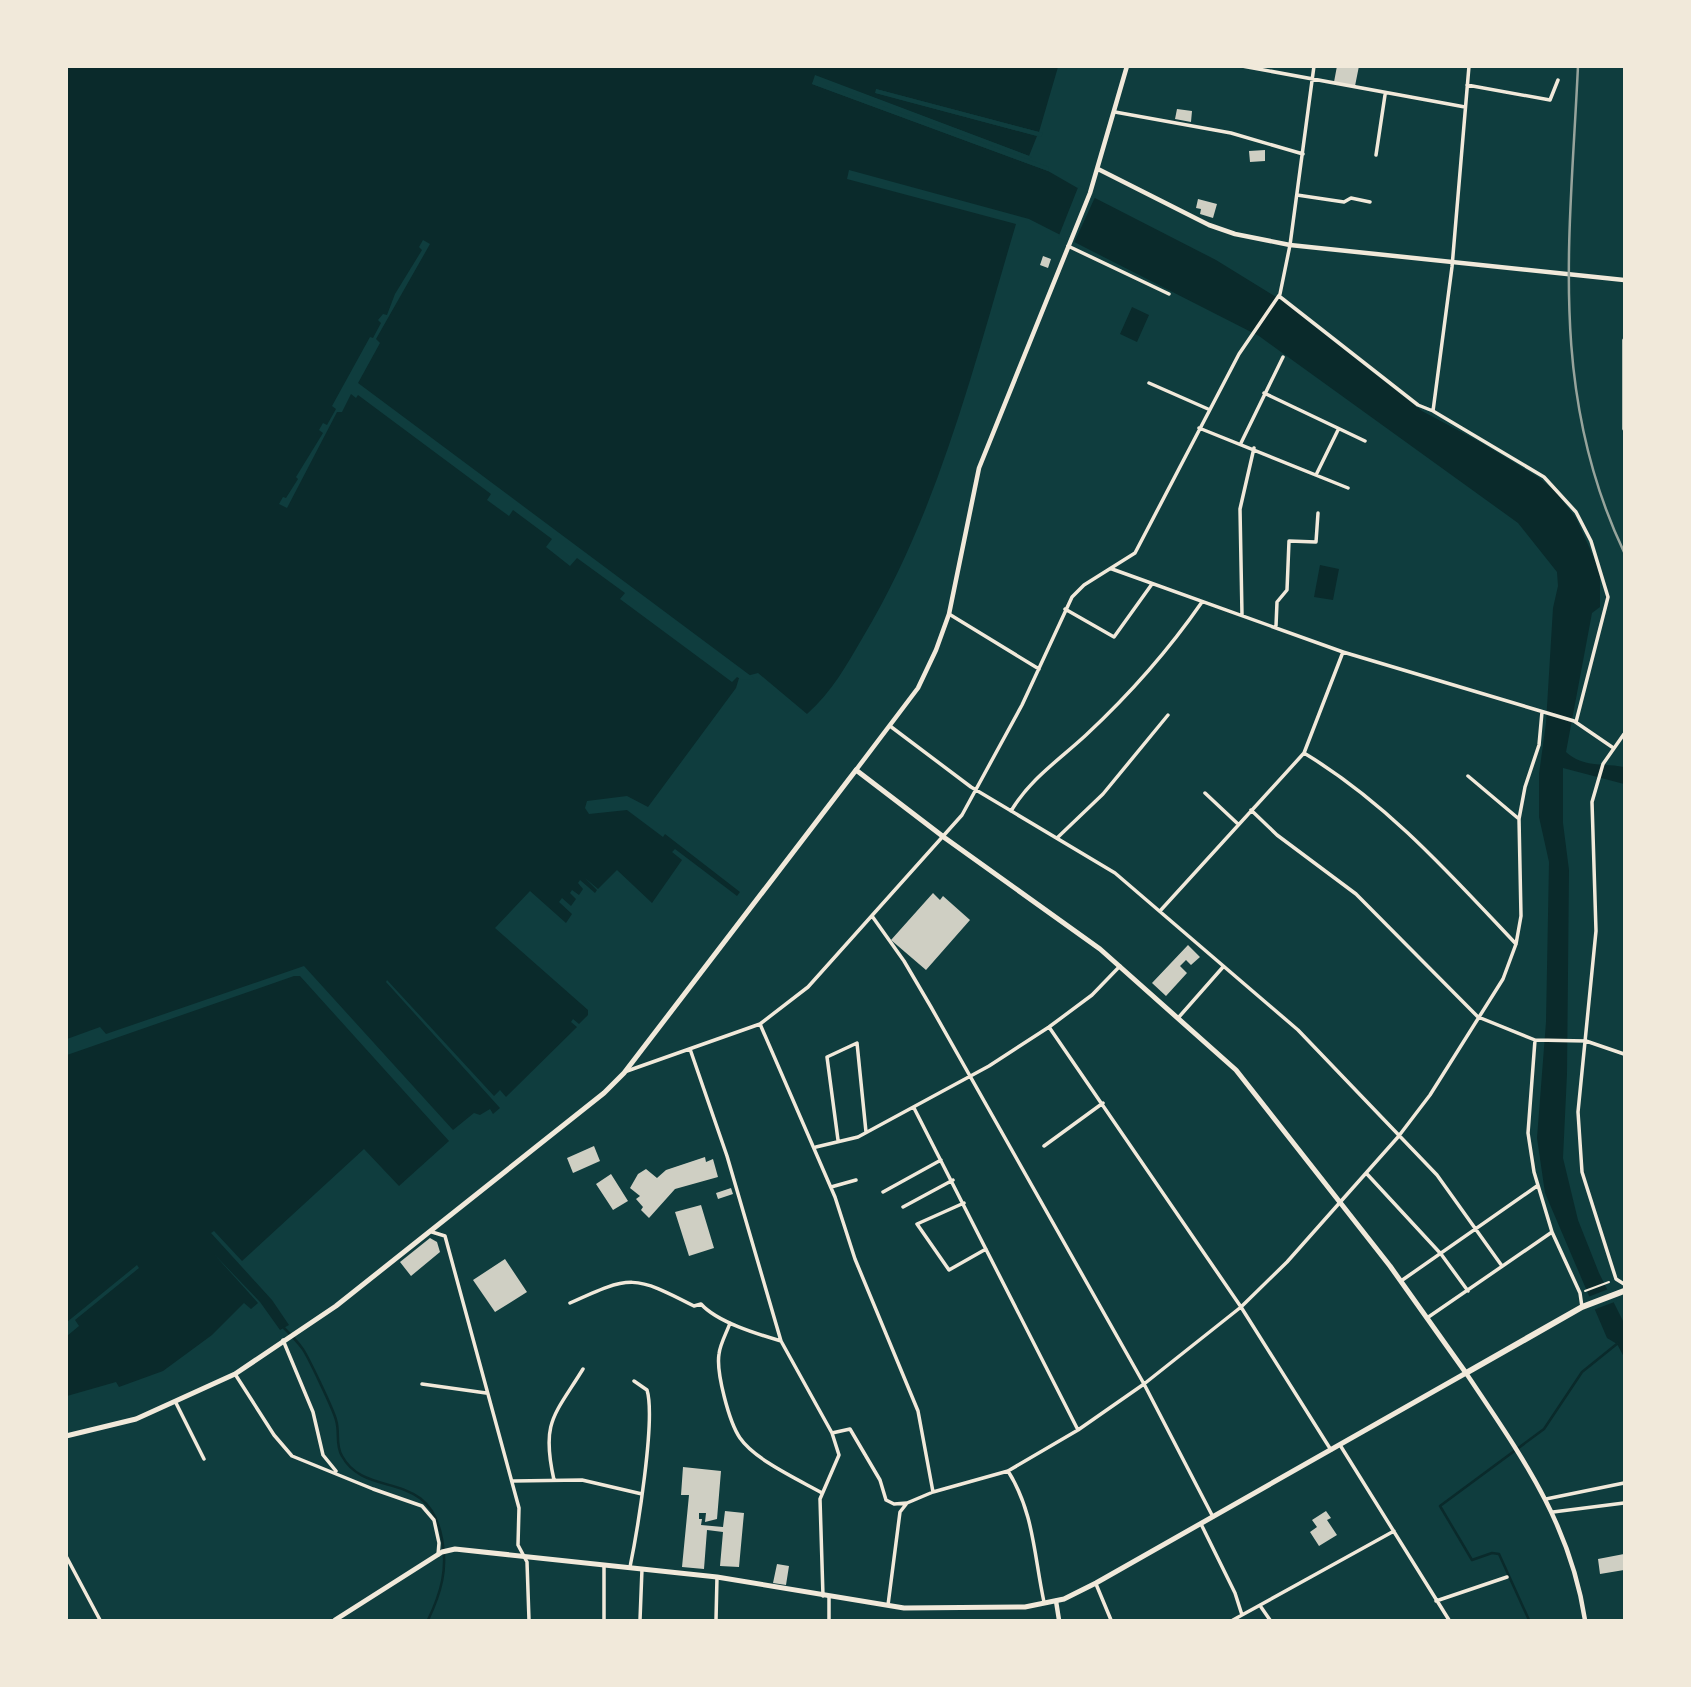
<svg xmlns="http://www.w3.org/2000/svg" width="1691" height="1687" viewBox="0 0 1691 1687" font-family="'Libre Baskerville',serif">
  <rect width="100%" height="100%" fill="#0f3d3e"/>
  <path fill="#0a2a2b" d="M 66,67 L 1058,67 L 1039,132 L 876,89 L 876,93 L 1037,136 L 1029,156 L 816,76 L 812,84 L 1048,171 L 1095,198 L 1216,260 L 1281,300 L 1422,411 L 1480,442 L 1538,477 L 1556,492 L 1576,518 L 1600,571 L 1600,607 L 1592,613 L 1566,752 C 1583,768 1605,763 1624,767 L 1624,784 L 1563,768 L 1563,823 L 1569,870 L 1567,1074 L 1563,1158 L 1578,1220 L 1599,1273 L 1624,1323 L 1624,1357 L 1617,1344 L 1607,1338 L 1545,1193 L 1537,1138 L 1546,1022 L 1549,862 L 1539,817 L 1539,774 L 1546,723 L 1553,608 L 1558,586 L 1557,572 L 1518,523 L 1259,336 L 1029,219 L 849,170 L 847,179 L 1016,224 C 974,365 939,510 863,637 C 846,666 832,692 807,714 L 758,673 L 739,678 L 736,688 L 648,807 L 627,796 L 587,801 L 585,808 L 589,814 L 627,810 L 663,837 L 665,834 L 740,892 L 737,896 L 675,849 L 672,852 L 682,860 L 652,903 L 617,870 L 598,889 L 585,878 L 597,890 L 595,893 L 580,880 L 578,883 L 583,889 L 579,895 L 572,890 L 570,893 L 576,899 L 571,906 L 562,898 L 559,902 L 572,914 L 566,923 L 530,891 L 495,928 L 588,1010 L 588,1015 L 579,1024 L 573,1019 L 571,1022 L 577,1027 L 506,1097 L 500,1090 L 494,1096 L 387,980 L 386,982 L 500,1108 L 493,1114 L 490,1109 L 480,1115 L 474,1113 L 453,1130 L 304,966 L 106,1034 L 100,1027 L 67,1039 Z
    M 1132,307 L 1149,315 L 1137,342 L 1120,334 Z
    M 1320,565 L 1339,569 L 1333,600 L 1314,597 Z
    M 294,976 L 300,976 L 449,1141 L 399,1186 L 364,1149 L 242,1261 L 214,1231 L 211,1233 L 272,1300 L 289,1325 L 280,1330 L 260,1302 L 214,1254 L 258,1303 L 251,1309 L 244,1303 L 212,1335 L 163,1371 L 119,1387 L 116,1382 L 67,1396 L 67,1336 L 79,1326 L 75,1320 L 139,1268 L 137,1265 L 67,1322 L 67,1055 Z"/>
  <path fill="#0f3d3e" d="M 815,75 L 1032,157 L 1028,159 L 816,82 L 1049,167 L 1048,171 L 812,84 Z
    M 876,89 L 1043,133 L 1041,137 L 875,93 Z
    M 1079,185 L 1096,195 L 1074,243 L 1058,238 Z
    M 423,240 L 430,244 L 376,339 L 380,343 L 358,383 L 755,679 L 742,680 L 737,677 L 732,682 L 620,599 L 625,593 L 577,558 L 570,566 L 546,547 L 552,539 L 513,510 L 509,516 L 487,500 L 491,494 L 358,395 L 356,398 L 351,394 L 342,412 L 337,412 L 287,508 L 279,504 L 283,497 L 286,498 L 298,479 L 296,477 L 323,433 L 319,430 L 323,423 L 327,425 L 336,409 L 332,406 L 370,337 L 373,338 L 381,323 L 378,320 L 383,314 L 387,315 L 395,294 L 422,250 L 419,247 Z
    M 1611,1288 L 1617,1301 L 1593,1310 L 1588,1297 Z"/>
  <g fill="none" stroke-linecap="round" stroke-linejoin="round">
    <path stroke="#0a2a2b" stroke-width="2.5" d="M 284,1328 C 290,1334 297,1341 302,1348 C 307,1354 334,1411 336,1420 C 340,1432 335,1445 342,1456 C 366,1500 429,1467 442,1539 C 448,1569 441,1593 428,1620
      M 1529,1620 L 1499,1554 L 1492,1553 L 1472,1560 L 1440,1506 L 1544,1429 L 1582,1372 L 1618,1343"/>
  </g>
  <path fill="#cfcfc3" d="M 1337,66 L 1359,66 L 1355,86 L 1334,82 Z
    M 1177,109 L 1192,111 L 1191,122 L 1175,119 Z
    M 1265,150 L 1265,161 L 1250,162 L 1249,151 Z
    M 1198,199 L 1217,204 L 1213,218 L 1200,214 L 1201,209 L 1196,208 Z
    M 1043,256 L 1051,259 L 1048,268 L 1040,265 Z
    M 933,893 L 940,900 L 943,896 L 970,920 L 926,970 L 891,940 Z
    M 1188,945 L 1200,957 L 1191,965 L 1186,960 L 1180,966 L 1187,973 L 1166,996 L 1152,983 Z
    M 594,1146 L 600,1161 L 573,1173 L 567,1158 Z
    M 705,1157 L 706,1162 L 713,1159 L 718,1177 L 675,1189 L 649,1218 L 641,1210 L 643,1207 L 636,1199 L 640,1196 L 630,1188 L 638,1174 L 646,1169 L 657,1178 L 666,1170 Z
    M 611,1174 L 628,1201 L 613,1210 L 596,1184 Z
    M 731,1188 L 733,1194 L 718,1199 L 716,1193 Z
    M 701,1205 L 714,1248 L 689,1256 L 675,1212 Z
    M 430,1238 L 437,1242 L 440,1252 L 411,1276 L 400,1262 Z
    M 505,1259 L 527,1292 L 495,1312 L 473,1280 Z
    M 683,1467 L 721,1471 L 717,1519 L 705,1522 L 706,1513 L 699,1513 L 699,1519 L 702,1519 L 701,1525 L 723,1527 L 725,1511 L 744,1513 L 739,1567 L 720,1566 L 723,1532 L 707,1530 L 704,1569 L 682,1567 L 689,1495 L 681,1495 Z
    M 1326,1511 L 1331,1518 L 1327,1520 L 1337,1535 L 1319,1546 L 1310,1532 L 1317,1527 L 1312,1520 Z
    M 1624,1554 L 1624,1570 L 1600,1574 L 1598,1559 Z
    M 777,1564 L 789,1566 L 786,1585 L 773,1583 Z"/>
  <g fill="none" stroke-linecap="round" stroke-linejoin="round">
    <path stroke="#f1e9da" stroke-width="2" d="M 1585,1291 L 1609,1282"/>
    <path stroke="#f1e9da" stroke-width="3.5" d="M 1242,66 L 1465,107
      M 1469,66 L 1452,267 L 1433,411 L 1544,477 L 1576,512 L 1591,541 L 1608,597 L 1576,722
      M 1467,85 L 1550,100 L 1558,80
      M 1115,112 L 1231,133 L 1303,154
      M 1376,155 L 1385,95
      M 1297,195 L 1344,202 L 1351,198 L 1370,202
      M 1068,246 L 1169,294
      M 1279,296 L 1418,405 L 1433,411
      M 1624,340 L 1624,429
      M 1149,383 L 1208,409
      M 1264,393 L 1365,441
      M 1199,428 L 1348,488
      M 1241,443 L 1283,357
      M 1316,475 L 1338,430
      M 1112,569 L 1343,652 L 1574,721 L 1612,747
      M 1065,609 L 1114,637 L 1152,584
      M 949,614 L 1039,669
      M 1242,615 L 1240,509 L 1254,448
      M 1276,626 L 1277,602 L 1287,590 L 1289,541 L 1316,542 L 1318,513
      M 890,726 L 971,787 L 1115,873 L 1298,1030 L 1437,1175 L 1502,1266
      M 1624,734 L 1603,764 L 1592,802 L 1596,931 L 1578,1112 L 1582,1172 L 1616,1279 L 1624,1284
      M 1304,753 C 1387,803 1450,874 1516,944
      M 1468,776 L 1519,819
      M 1205,793 L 1238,824
      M 1251,810 L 1277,835 L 1356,894 L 1478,1017 L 1535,1040 L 1586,1041 L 1624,1054
      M 1011,811 C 1030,779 1059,760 1086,735 C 1130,694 1168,651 1202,602
      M 1057,838 L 1103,794 L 1168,715
      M 1160,911 L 1304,753 L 1343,652
      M 872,916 L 904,961 L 931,1007 L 1144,1384 L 1213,1517
      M 1179,1017 L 1223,967
      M 760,1024 L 835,1197 L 855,1259 L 918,1411 L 933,1492
      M 1049,1027 L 1241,1307 L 1331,1450
      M 1535,1040 L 1528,1133 L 1534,1172 L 1552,1232 L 1580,1293 L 1582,1307
      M 690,1049 L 727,1156 L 781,1341 L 832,1433 L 839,1455 L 820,1499 L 823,1596
      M 627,1071 L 760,1024 L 808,987 L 962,815 L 1022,705 L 1072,597 L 1084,585 L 1135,553 L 1239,354 L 1280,294 L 1290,245 L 1314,66
      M 914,1108 L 1078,1430
      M 838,1140 L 827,1057 L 857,1043 L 866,1132
      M 1044,1146 L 1103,1103
      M 816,1147 L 858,1137 L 989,1066 L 1049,1027 L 1092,995 L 1120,966
      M 1367,1174 L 1441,1254 L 1468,1291
      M 831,1187 L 856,1180
      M 883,1192 L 941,1160
      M 964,1203 L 917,1224 L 949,1270 L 986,1249
      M 903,1207 L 953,1180
      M 432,1232 L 445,1236 L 519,1508 L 518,1545 L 527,1562 L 529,1620
      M 1401,1281 L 1537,1186
      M 570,1303 C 631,1275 634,1275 694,1306 L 701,1304 C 717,1322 757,1334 781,1341
      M 1427,1318 L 1552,1232
      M 730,1323 C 727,1332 720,1344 719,1354 C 716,1372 729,1422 740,1438 C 755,1460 799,1480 822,1493
      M 283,1340 L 313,1412 L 323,1455 L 336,1471
      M 235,1374 L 274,1435 L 292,1456 L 373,1489 L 422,1506 L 434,1520 L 439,1543 L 438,1555
      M 422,1384 L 486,1393
      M 176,1403 L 204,1459
      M 832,1433 L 850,1429 L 880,1480 L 886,1500 L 894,1504 L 907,1503
      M 1340,1445 L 1449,1620
      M 1008,1471 C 1034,1512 1034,1556 1044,1602
      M 554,1480 C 541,1422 554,1416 583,1369
      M 513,1481 L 582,1480 L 642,1494
      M 1546,1499 L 1624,1483
      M 1553,1512 L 1624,1503
      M 1201,1524 L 1235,1593 L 1242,1615 L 1233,1620
      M 66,1556 L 100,1620
      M 604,1566 L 604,1620
      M 630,1567 C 637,1533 656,1419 647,1390 L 634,1381
      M 1096,1584 L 1111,1620
      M 1436,1601 L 1507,1577
      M 888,1605 L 900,1512 L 907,1503 L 933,1492 L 1008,1471 L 1078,1430 L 1144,1384 L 1241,1307 L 1287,1262 L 1398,1137 L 1430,1095 L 1503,979 L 1516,944 L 1521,916 L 1519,819 L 1525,787 L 1539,745 L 1542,712
      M 1261,1607 L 1270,1620
      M 1242,1615 L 1394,1531
      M 640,1620 L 642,1569
      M 716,1620 L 717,1577
      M 829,1620 L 829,1597"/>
    <path stroke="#f1e9da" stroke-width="4.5" d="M 1098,169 L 1209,225 L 1235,234 L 1290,245 L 1624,280
      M 856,770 L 918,688 L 936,650 L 949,614 L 979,468 L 1090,193 L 1127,66
      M 1466,1373 C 1520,1454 1570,1522 1585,1620
      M 1056,1601 L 1059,1620"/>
    <path stroke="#f1e9da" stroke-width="5" d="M 66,1436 L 136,1419 L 235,1374 L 336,1306 L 604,1093 L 624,1073 L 856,770 L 945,838 L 1100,949 L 1236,1070 L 1390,1266 L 1466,1373 L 1096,1583 L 1064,1599 L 1025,1607 L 904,1608 L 717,1577 L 455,1549 L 442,1552 L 335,1620"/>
    <path stroke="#f1e9da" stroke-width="6" d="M 1466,1373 L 1582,1307 L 1624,1291"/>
    <path stroke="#97a49c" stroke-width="2.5" d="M 1578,66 C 1570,238 1548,392 1624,552"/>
  </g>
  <rect width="1691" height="1687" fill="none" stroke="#f1e9da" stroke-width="136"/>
</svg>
